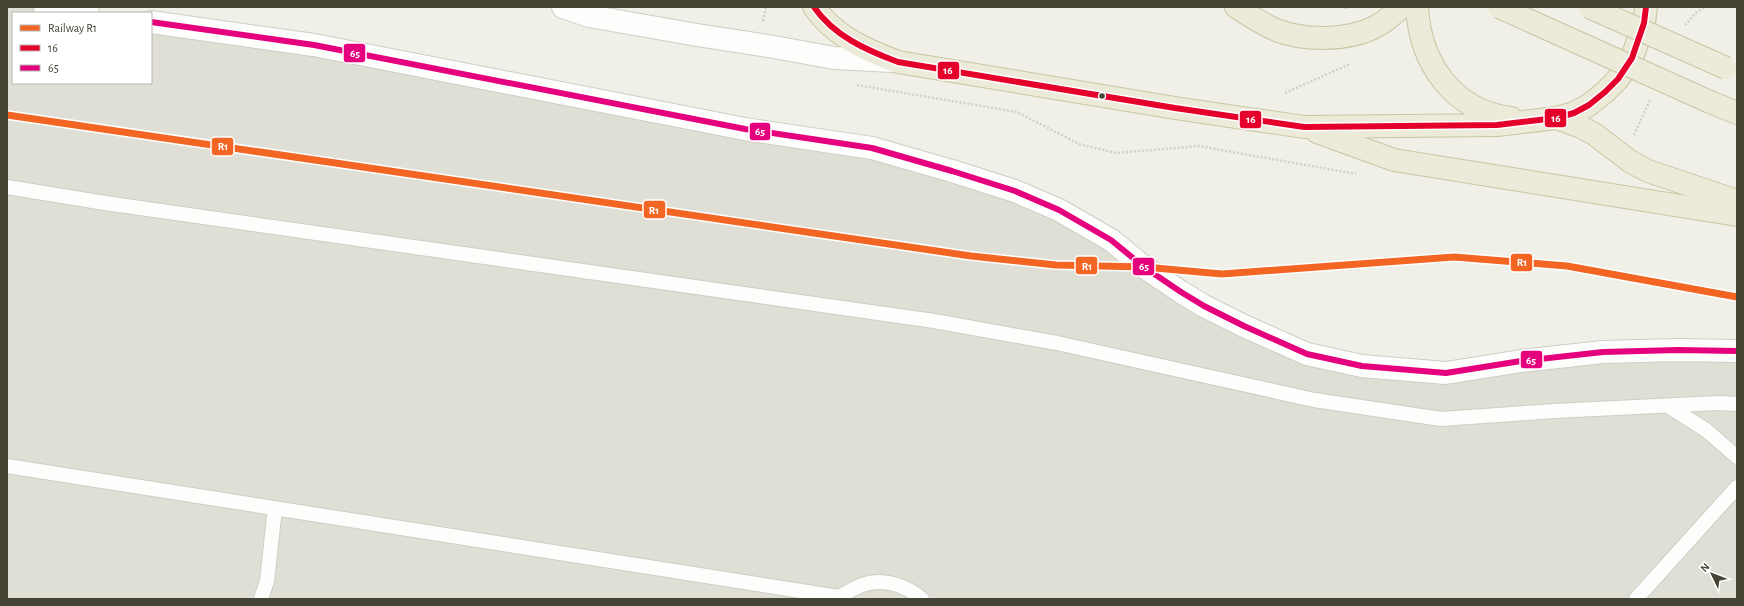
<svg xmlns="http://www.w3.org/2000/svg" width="1744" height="606" viewBox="0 0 1744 606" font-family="'Alegreya Sans',sans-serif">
  <rect width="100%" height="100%" fill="#f0f0e8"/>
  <path fill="#e0dfd6" d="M 7,7 L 45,7 L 88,13 L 13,13 L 13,83 L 151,83 L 151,22 L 745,129 L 1015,191 L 1163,280 L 1362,366 L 1737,351 L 1737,599 L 7,599 Z"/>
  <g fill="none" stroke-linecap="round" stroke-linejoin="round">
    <defs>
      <path id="lane" d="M 7,187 L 105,203 L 934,321 L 1057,343 L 1314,400 L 1441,419 L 1554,411 L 1718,403 L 1737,404
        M 1668,406 L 1706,430 L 1737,457
        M 7,466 L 839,597 C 847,593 857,586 865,584 C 885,578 907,586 922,599
        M 261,599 L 267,581 L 275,508
        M 1636,599 L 1737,487"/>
      <path id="street" d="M 45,7 L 88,13
        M 563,7 L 589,16 L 697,35 L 774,47 L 834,58 L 893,61
        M 151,22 L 314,45 L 745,129 L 872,148 L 952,171 L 1015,191 L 1059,210 L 1111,240 L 1144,267 L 1181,292 L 1204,306 L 1244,326 L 1307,354 L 1362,366 L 1446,373 L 1521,361 L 1603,352 L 1678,350 L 1737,351"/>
      <path id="highway" d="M 814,7 C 834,36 866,50 898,62 L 1175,108 L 1304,127 L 1497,125 L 1556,118 L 1574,113 L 1589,105 L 1605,92 L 1618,79 L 1632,58 L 1644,23 L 1646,7
        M 1236,7 C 1249,15 1262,24 1276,30 C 1304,41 1348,41 1375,27 C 1385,22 1393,15 1401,7
        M 1417,7 C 1420,63 1453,111 1511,118
        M 1710,102 L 1737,113
        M 1556,118 L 1581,127 L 1594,134 L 1631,162 L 1648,171 L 1737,201
        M 1317,132 L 1394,160 L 1737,215"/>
    </defs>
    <use href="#lane" stroke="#cecec6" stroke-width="16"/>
    <use href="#street" stroke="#cecec6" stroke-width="24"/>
    <use href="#highway" stroke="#cac5a2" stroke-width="24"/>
    <path stroke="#d1d0c9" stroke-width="2.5" stroke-dasharray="2 2" stroke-linecap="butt" d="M 1344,8 L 1350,7
      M 763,21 L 766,7
      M 1685,25 L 1698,11 L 1705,7
      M 857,85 L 1017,112 L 1079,144 L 1116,153 L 1199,146 L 1356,174
      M 1285,93 L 1350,64
      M 1634,135 L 1650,100"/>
    <use href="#lane" stroke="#fdfdfc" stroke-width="14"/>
    <use href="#street" stroke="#fdfdfc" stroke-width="22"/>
    <use href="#highway" stroke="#ecead8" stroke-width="22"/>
    <defs>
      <path id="highway-bridge" d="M 1499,7 L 1710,102
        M 1589,7 L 1726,68"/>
    </defs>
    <use href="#highway-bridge" stroke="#cac5a2" stroke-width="24" stroke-linecap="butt"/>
    <use href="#highway-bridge" stroke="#ecead8" stroke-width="22"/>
    <defs>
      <path id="bus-1" d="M 814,7 C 834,36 866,50 898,62 L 1175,108 L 1304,127 L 1497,125 L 1556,118 L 1574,113 L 1589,105 L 1605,92 L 1618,79 L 1632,58 L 1644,23 L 1646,7"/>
      <path id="bus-2" d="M 151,22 L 314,45 L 745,129 L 872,148 L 952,171 L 1015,191 L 1059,210 L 1111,240 L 1144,267 L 1181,292 L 1204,306 L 1244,326 L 1307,354 L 1362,366 L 1446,373 L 1521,361 L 1603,352 L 1678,350 L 1737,351"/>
    </defs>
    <use href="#bus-1" stroke="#fff" stroke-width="9"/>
    <use href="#bus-2" stroke="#fff" stroke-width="9"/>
    <use href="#bus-1" stroke="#e4002b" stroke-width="6"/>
    <use href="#bus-2" stroke="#e5007d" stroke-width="6"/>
    <defs>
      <path id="rail-1" d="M 7,115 L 971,256 L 1056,265 L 1144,267 L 1222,274 L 1454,257 L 1567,266 L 1737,297"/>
    </defs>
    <use href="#rail-1" stroke="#fff" stroke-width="10"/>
    <use href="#rail-1" stroke="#f26522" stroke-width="7"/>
  </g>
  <circle fill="#464434" stroke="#fff" stroke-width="1.5" cx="1102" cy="96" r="3.5"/>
  <g stroke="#fff" stroke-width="1.5">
    <rect x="343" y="43" width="23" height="20" rx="4" fill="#e5007d"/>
    <rect x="937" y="61" width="23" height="19" rx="4" fill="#e4002b"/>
    <rect x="1544" y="108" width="23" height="20" rx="4" fill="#e4002b"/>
    <rect x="1239" y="110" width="23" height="19" rx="4" fill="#e4002b"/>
    <rect x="749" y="122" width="22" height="19" rx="4" fill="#e5007d"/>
    <rect x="211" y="137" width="23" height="19" rx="4" fill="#f26522"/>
    <rect x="643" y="200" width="23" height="19" rx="4" fill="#f26522"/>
    <rect x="1510" y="253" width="23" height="19" rx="4" fill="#f26522"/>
    <rect x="1075" y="256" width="23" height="19" rx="4" fill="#f26522"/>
    <rect x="1132" y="257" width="23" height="19" rx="4" fill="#e5007d"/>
    <rect x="1520" y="350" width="23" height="19" rx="4" fill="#e5007d"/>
  </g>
  <g font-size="11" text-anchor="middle" font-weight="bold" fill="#fff">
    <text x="355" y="57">65</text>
    <text x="948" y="74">16</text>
    <text x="1556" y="122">16</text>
    <text x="1251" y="123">16</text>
    <text x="760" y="135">65</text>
    <text x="223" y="150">R1</text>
    <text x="654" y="214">R1</text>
    <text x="1522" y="266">R1</text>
    <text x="1087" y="270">R1</text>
    <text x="1144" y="270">65</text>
    <text x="1531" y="364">65</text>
  </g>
  <rect width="1744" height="606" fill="none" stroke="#464434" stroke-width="16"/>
  <rect x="12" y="12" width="140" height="72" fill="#ffffff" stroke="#b5b4ae"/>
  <rect x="20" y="25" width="20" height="6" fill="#f26522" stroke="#b5b4ae"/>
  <text x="48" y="32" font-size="12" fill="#464434">Railway R1</text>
  <rect x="20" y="45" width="20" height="6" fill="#e4002b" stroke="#b5b4ae"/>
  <text x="48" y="52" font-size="12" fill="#464434">16</text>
  <rect x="20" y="65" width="20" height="6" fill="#e5007d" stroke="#b5b4ae"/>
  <text x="48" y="72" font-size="12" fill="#464434">65</text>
  <g transform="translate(1712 574) rotate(313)" stroke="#ffffff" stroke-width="3" paint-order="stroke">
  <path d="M0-3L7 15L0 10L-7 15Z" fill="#464434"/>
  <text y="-6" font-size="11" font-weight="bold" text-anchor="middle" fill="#464434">N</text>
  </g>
</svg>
